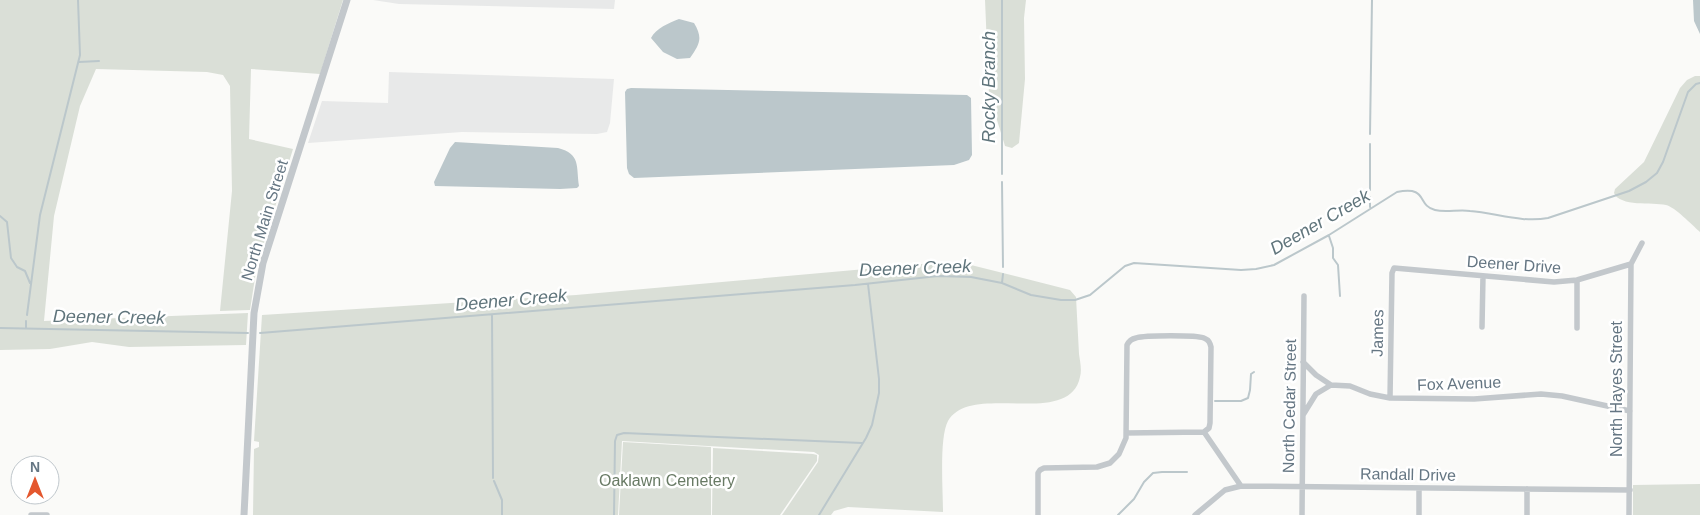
<svg xmlns="http://www.w3.org/2000/svg" width="1700" height="515" viewBox="0 0 1700 515" font-family="Helvetica,sans-serif">
  <rect width="100%" height="100%" fill="#fafaf8"/>
  <path fill="#e8e9e9" d="M 373,0 L 615,0 L 614,9 L 399,4 Z
    M 389,72 L 614,79 L 610,123 L 607,132 L 597,134 L 462,132 L 308,143 L 322,101 L 388,103 Z"/>
  <path fill="#dadfd7" d="M 0,0 L 343,0 L 320,74 L 251,69 L 249,139 L 293,149 L 257,265 L 250,310 L 220,311 L 232,191 L 230,86 L 223,75 L 207,72 L 96,69 L 80,106 L 54,216 L 44,321 L 248,313 L 246,345 L 129,347 L 92,342 L 50,349 L 0,350 Z
    M 985,0 L 1026,0 L 1024,18 L 1025,79 L 1019,143 L 1012,148 L 1005,146 L 989,94 Z
    M 1695,76 L 1700,76 L 1700,232 C 1692,225 1675,207 1666,205 C 1652,202 1620,207 1614,193 L 1615,189 L 1644,162 L 1680,88 L 1687,80 Z
    M 944,262 L 971,265 L 1070,290 L 1076,297 C 1077,316 1078,335 1079,354 C 1080,361 1082,370 1080,377 C 1069,429 971,381 948,421 C 939,437 943,491 943,512 L 848,507 L 834,511 L 831,515 L 782,515 L 818,462 L 819,455 L 814,452 L 622,441 L 618,515 L 253,515 L 254,449 L 259,447 L 259,442 L 254,441 L 262,315 L 576,295 Z
    M 623,442 L 711,447 L 711,515 L 619,515 Z
    M 713,448 L 813,454 L 817,455 L 817,461 L 780,515 L 712,515 Z
    M 1700,484 L 1700,515 L 1633,515 L 1633,485 Z"/>
  <path fill="#bbc7cb" d="M 1693,0 L 1700,0 L 1700,34 L 1694,21 Z
    M 679,19 L 694,23 C 703,38 700,44 690,58 L 677,59 L 663,52 L 651,38 C 656,28 669,23 679,19 Z
    M 631,88 L 967,95 L 971,98 L 972,155 L 969,160 L 954,165 L 634,178 L 629,174 L 627,168 L 625,92 L 627,89 Z
    M 455,142 L 558,148 C 581,154 576,166 579,186 L 577,188 L 560,189 L 435,186 L 434,182 L 450,148 Z"/>
  <g fill="none" stroke-linecap="round" stroke-linejoin="round">
    <path stroke="#bbc7cb" stroke-width="2" d="M 1002,0 L 1002,174
      M 79,62 L 99,61
      M 1370,134 L 1372,0
      M 1370,144 L 1370,190
      M 1002,182 L 1003,267
      M 1370,197 L 1370,207
      M 0,216 L 7,222 L 11,258 L 17,267 L 25,271 L 30,283
      M 1329,236 L 1333,248 L 1333,258 L 1338,265 L 1340,296
      M 1002,283 L 1003,274
      M 27,315 L 40,215 L 80,55 L 78,0
      M 492,315 L 493,478
      M 0,328 L 248,333
      M 26,328 L 26,321
      M 260,333 L 855,285 L 938,276 L 971,277 L 1002,283 L 1031,295 L 1061,300 L 1075,300 L 1090,295 L 1125,266 L 1134,263 L 1241,270 L 1256,269 L 1274,265 L 1329,235 L 1397,192 C 1429,186 1416,205 1435,210 C 1446,213 1459,209 1470,211 C 1496,213 1522,223 1548,218 L 1629,191 L 1646,182 L 1657,173 L 1663,162 L 1688,92 L 1696,84 L 1700,83
      M 1215,401 L 1241,401 L 1248,398 L 1250,390 L 1251,374 L 1254,372
      M 494,481 L 502,500 L 502,515
      M 614,515 L 615,441 L 617,435 L 624,433 L 862,443
      M 819,515 L 866,438 L 872,425 L 879,393 L 879,379 L 868,284
      M 1118,515 L 1134,499 L 1144,482 L 1153,473 L 1162,472 L 1187,472"/>
    <path stroke="#c3c8cc" stroke-width="5.5" d="M 1577,280 L 1577,328
      M 1482,327 L 1483,276
      M 1303,362 L 1316,375 L 1331,385
      M 1390,398 L 1392,273 L 1394,268 L 1554,282 L 1577,280 L 1631,264
      M 1303,415 L 1316,394 L 1331,385 L 1350,386 L 1370,394 L 1390,398 L 1474,399 L 1541,394 L 1562,396 L 1630,411
      M 1126,433 L 1204,432
      M 31,515 L 47,515
      M 1038,515 L 1038,473 L 1040,470 L 1044,468 L 1097,467 L 1110,463 L 1119,454 L 1126,438 L 1127,345 C 1129,341 1131,339 1136,338 C 1145,335 1197,335 1204,338 C 1209,340 1210,343 1211,347 L 1210,423 L 1209,428 L 1204,432 L 1241,486
      M 1195,515 L 1225,490 L 1241,486 L 1630,490
      M 1302,515 L 1304,296
      M 1419,515 L 1419,488
      M 1527,515 L 1527,489
      M 1629,515 L 1631,264 L 1642,243"/>
    <path stroke="#c3c8cc" stroke-width="7" d="M 244,515 L 254,313 L 263,263 L 347,0"/>
  </g>
  <g text-anchor="middle" stroke-width="5" stroke-linejoin="round" paint-order="stroke">
    <g font-size="16" fill="#657683" stroke="#fff">
      <text transform="translate(264 220) rotate(-73)" y="6">North Main Street</text>
      <text transform="translate(1514 264) rotate(4)" y="6">Deener Drive</text>
      <text transform="translate(1377 333) rotate(-89)" y="6">James</text>
      <text transform="translate(1459 383) rotate(-2)" y="6">Fox Avenue</text>
      <text transform="translate(1616 389) rotate(-90)" y="6">North Hayes Street</text>
      <text transform="translate(1289 406) rotate(-89)" y="6">North Cedar Street</text>
      <text transform="translate(1408 474) rotate(1)" y="6">Randall Drive</text>
    </g>
    <g font-size="16" fill="#687a64" stroke="#fff">
      <text x="667" y="486">Oaklawn Cemetery</text>
    </g>
    <g font-size="18" font-style="italic" fill="#60757c" stroke="#fff">
      <text transform="translate(989 87) rotate(-90)" y="6">Rocky Branch</text>
      <text transform="translate(1320 222) rotate(-30)" y="6">Deener Creek</text>
      <text transform="translate(915 268) rotate(-2)" y="6">Deener Creek</text>
      <text transform="translate(511 300) rotate(-5)" y="6">Deener Creek</text>
      <text transform="translate(109 317) rotate(1)" y="6">Deener Creek</text>
    </g>
  </g>
  <g transform="translate(35 480)"><circle r="24" fill="#ffffff" stroke="#c1c8cd"/>
  <path d="M0-4L9 19L0 12L-9 19Z" fill="#e4572e"/>
  <text y="-8" font-size="14" font-weight="bold" text-anchor="middle" fill="#657683">N</text>
  </g>
</svg>
